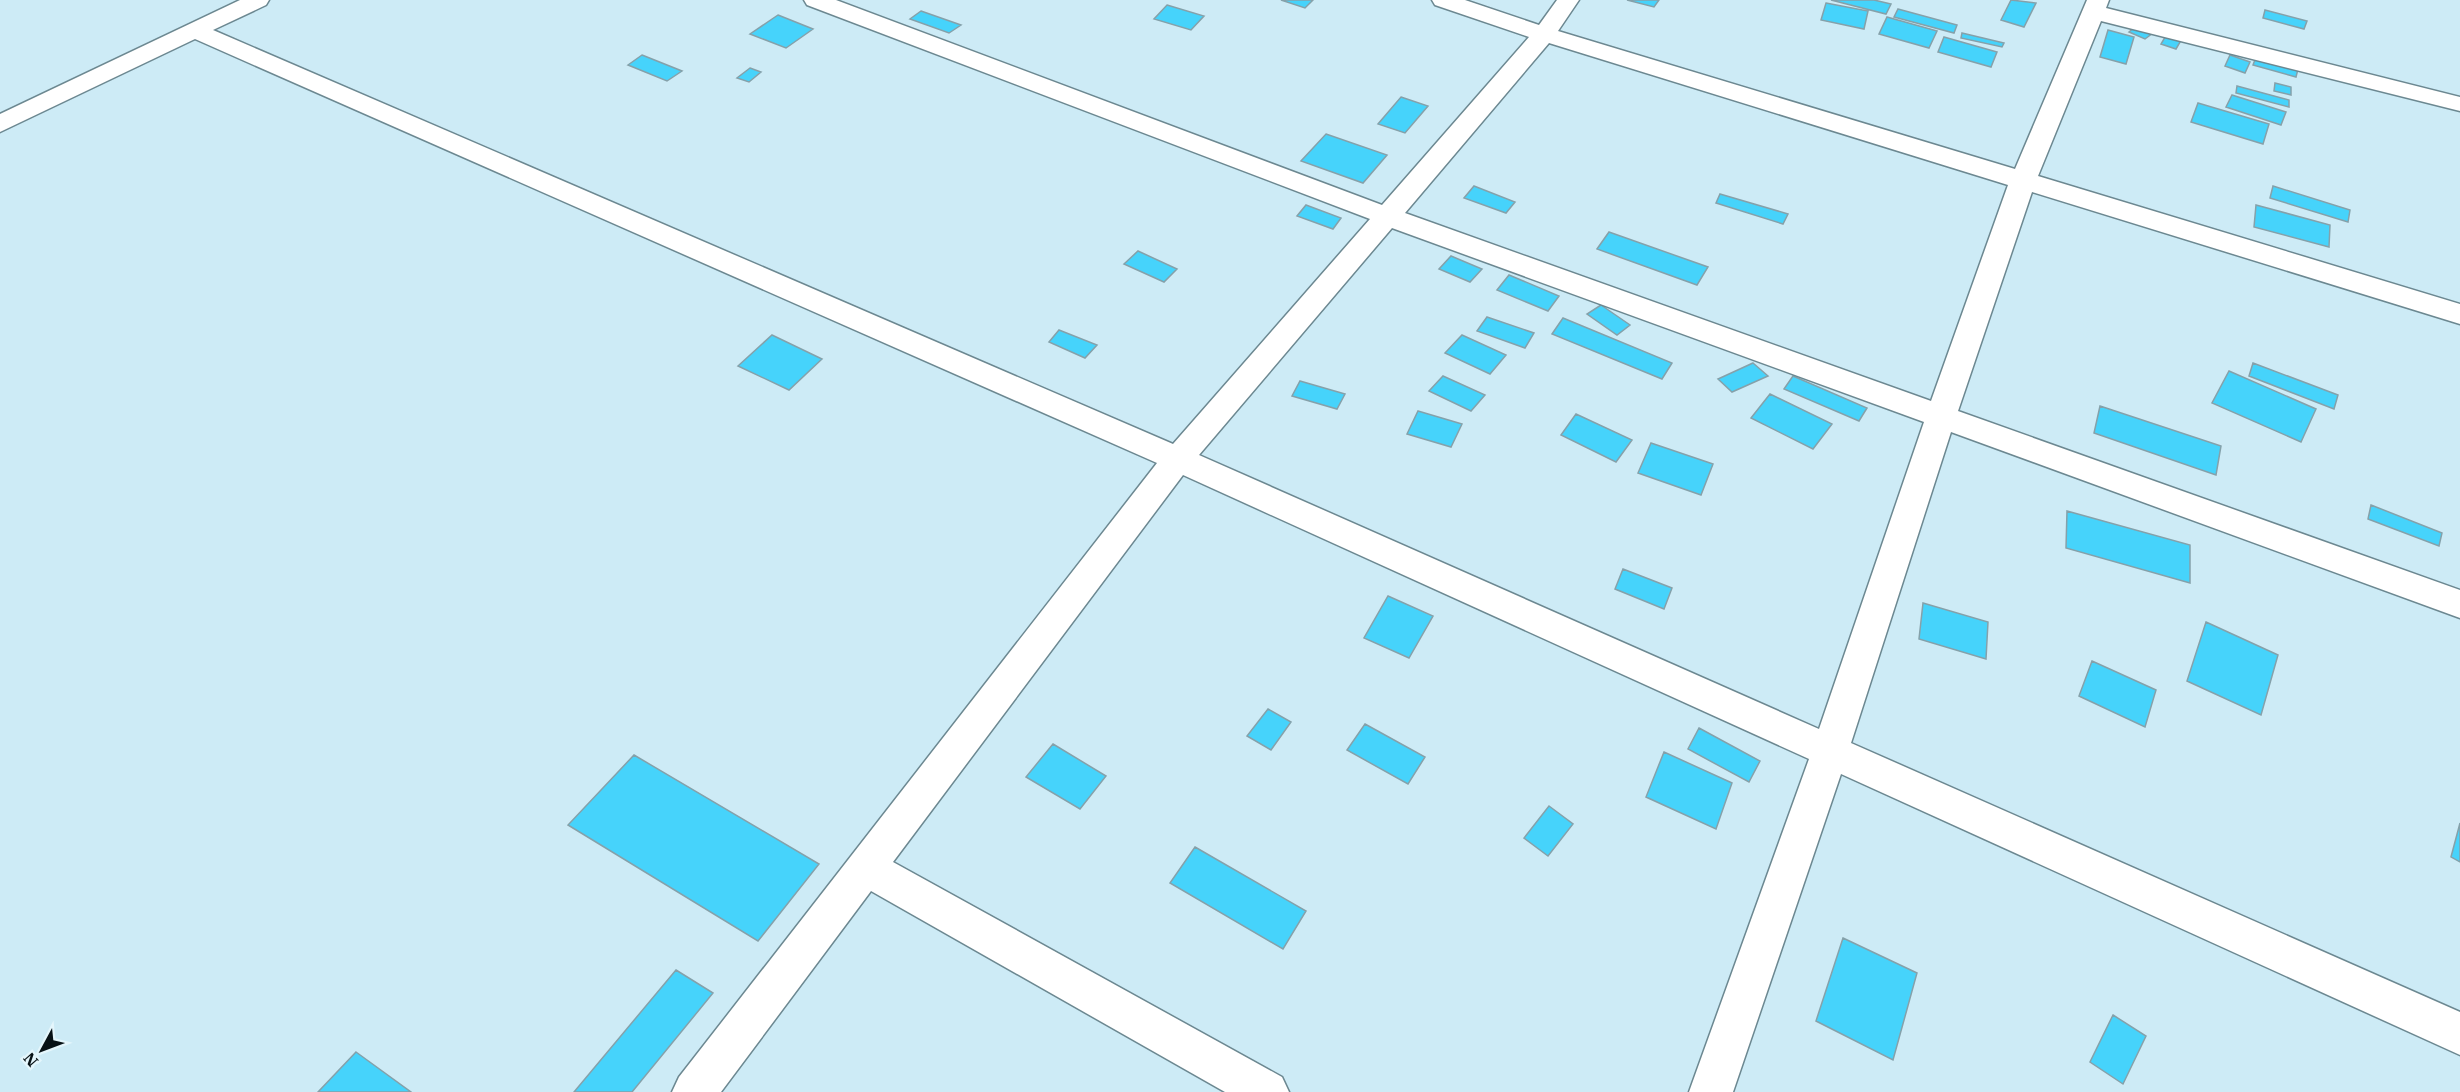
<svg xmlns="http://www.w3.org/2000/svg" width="2460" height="1092" viewBox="0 0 2460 1092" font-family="'IBM Plex Serif',serif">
  <rect width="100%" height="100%" fill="#cdebf6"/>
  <path fill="#46d3fb" stroke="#85a1aa" stroke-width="1.5" d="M 1281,0 L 1313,0 L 1305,8 Z
    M 1627,0 L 1659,0 L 1654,7 Z
    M 1831,0 L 1874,0 L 1891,4 L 1886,14 Z
    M 2011,0 L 2036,3 L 2024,27 L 2001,20 Z
    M 1826,3 L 1868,11 L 1864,29 L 1821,20 Z
    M 1167,5 L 1204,16 L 1191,30 L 1154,19 Z
    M 1898,9 L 1957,25 L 1954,33 L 1894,17 Z
    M 2265,10 L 2307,21 L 2304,29 L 2263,18 Z
    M 921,11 L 961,25 L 949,33 L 910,19 Z
    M 778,15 L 813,29 L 786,48 L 750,34 Z
    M 1887,17 L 1937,31 L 1929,48 L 1879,34 Z
    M 2136,26 L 2153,33 L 2145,39 L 2129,32 Z
    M 2108,30 L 2134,37 L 2126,64 L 2100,57 Z
    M 2168,32 L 2183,37 L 2176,49 L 2161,44 Z
    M 1962,33 L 2004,43 L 2002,47 L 1961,38 Z
    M 1944,37 L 1997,52 L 1991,67 L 1938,52 Z
    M 642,55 L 682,71 L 667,81 L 628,65 Z
    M 2230,55 L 2250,62 L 2245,73 L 2225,66 Z
    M 2256,57 L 2298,69 L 2296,77 L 2253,65 Z
    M 750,68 L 761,72 L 749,82 L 737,78 Z
    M 2275,83 L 2291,87 L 2291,95 L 2274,91 Z
    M 2237,86 L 2289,100 L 2289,107 L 2236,93 Z
    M 2232,95 L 2286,112 L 2281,125 L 2226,107 Z
    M 1401,97 L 1428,106 L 1405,133 L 1378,124 Z
    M 2198,103 L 2269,124 L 2263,144 L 2191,122 Z
    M 1326,134 L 1387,155 L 1363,183 L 1301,161 Z
    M 1474,186 L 1515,202 L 1506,213 L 1464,198 Z
    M 2273,186 L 2350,210 L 2348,222 L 2270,198 Z
    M 1720,194 L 1788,214 L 1783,224 L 1716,203 Z
    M 1306,205 L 1341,218 L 1333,229 L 1297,216 Z
    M 2256,205 L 2330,225 L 2329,247 L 2254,227 Z
    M 1609,232 L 1708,267 L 1697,285 L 1597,249 Z
    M 1138,251 L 1177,269 L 1164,282 L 1124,264 Z
    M 1451,256 L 1482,269 L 1470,282 L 1439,269 Z
    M 1509,275 L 1559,296 L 1548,311 L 1497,290 Z
    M 1601,305 L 1630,325 L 1617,335 L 1587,314 Z
    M 1487,317 L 1534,333 L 1525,348 L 1477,331 Z
    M 1563,318 L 1672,363 L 1662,379 L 1552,334 Z
    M 1059,330 L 1097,345 L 1085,358 L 1049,342 Z
    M 772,335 L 822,359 L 789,390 L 738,366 Z
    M 1462,335 L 1506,355 L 1490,374 L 1445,353 Z
    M 1753,363 L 1768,376 L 1732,392 L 1718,379 Z
    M 2253,363 L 2338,395 L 2334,409 L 2249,376 Z
    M 2229,371 L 2316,409 L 2301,442 L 2212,403 Z
    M 1443,376 L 1485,395 L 1471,411 L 1429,391 Z
    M 1793,376 L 1867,408 L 1859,421 L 1784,389 Z
    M 1300,381 L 1345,394 L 1337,409 L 1292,396 Z
    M 1770,394 L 1832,424 L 1813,449 L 1751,418 Z
    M 2100,406 L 2221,446 L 2216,475 L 2094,433 Z
    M 1418,411 L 1462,424 L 1451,447 L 1407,434 Z
    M 1576,414 L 1632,440 L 1616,462 L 1561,435 Z
    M 1651,443 L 1713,464 L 1701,495 L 1638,473 Z
    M 2371,505 L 2442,533 L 2439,546 L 2368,519 Z
    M 2067,511 L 2190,545 L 2190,583 L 2066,548 Z
    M 1623,569 L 1672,588 L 1664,609 L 1615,589 Z
    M 1388,596 L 1433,616 L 1409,658 L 1364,638 Z
    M 1923,603 L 1988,622 L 1986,659 L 1919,639 Z
    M 2206,622 L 2278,655 L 2261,715 L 2187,681 Z
    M 2092,661 L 2156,690 L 2145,727 L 2079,696 Z
    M 1268,709 L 1291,722 L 1271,750 L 1247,736 Z
    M 1365,724 L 1425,757 L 1408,784 L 1347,750 Z
    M 1699,728 L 1760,761 L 1749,782 L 1688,749 Z
    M 1053,744 L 1106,776 L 1080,809 L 1026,777 Z
    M 1664,752 L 1732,783 L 1716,829 L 1646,797 Z
    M 634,755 L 819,864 L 758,941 L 568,825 Z
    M 1549,806 L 1573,824 L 1548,856 L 1524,838 Z
    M 2460,823 L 2460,862 L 2451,857 Z
    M 1195,847 L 1306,911 L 1283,949 L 1170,883 Z
    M 1843,938 L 1917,973 L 1893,1060 L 1816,1021 Z
    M 676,970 L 713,993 L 632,1092 L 574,1092 Z
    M 2113,1015 L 2146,1036 L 2123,1084 L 2090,1062 Z
    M 356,1052 L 411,1092 L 318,1092 Z"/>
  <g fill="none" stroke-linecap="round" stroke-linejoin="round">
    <defs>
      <path id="minor" d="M 240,0 L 269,0 L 266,5 L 213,30 L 1173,444 L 1370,219 L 807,5 L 804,0 L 836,0 L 1382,205 L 1529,37 L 1435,5 L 1432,0 L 1465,0 L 1539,25 L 1557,0 L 1579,0 L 1558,31 L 2015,169 L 2087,0 L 2109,0 L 2106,8 L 2460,97 L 2460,111 L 2101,21 L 2038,176 L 2460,304 L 2460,324 L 2032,192 L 1958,411 L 2460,590 L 2460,618 L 1951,432 L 1851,743 L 2460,1012 L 2460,1055 L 1841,774 L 1733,1092 L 1689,1092 L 1809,759 L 1183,475 L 893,862 L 1282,1077 L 1289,1092 L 1225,1092 L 871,891 L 721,1092 L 672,1092 L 679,1077 L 1157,463 L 195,39 L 0,132 L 0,114 ZM 1549,43 L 2008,185 L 1931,401 L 1405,213 ZM 1392,228 L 1924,422 L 1819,729 L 1199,455 Z"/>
    </defs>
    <use href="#minor" stroke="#6c8891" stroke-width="3"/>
    <use href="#minor" fill="#fff" fill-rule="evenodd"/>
  </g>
  <g transform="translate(42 1050) rotate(229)" stroke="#e4f6fc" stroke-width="4.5" paint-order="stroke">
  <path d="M0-4.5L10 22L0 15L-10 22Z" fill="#081216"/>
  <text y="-9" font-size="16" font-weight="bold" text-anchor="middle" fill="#081216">N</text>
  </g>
</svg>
